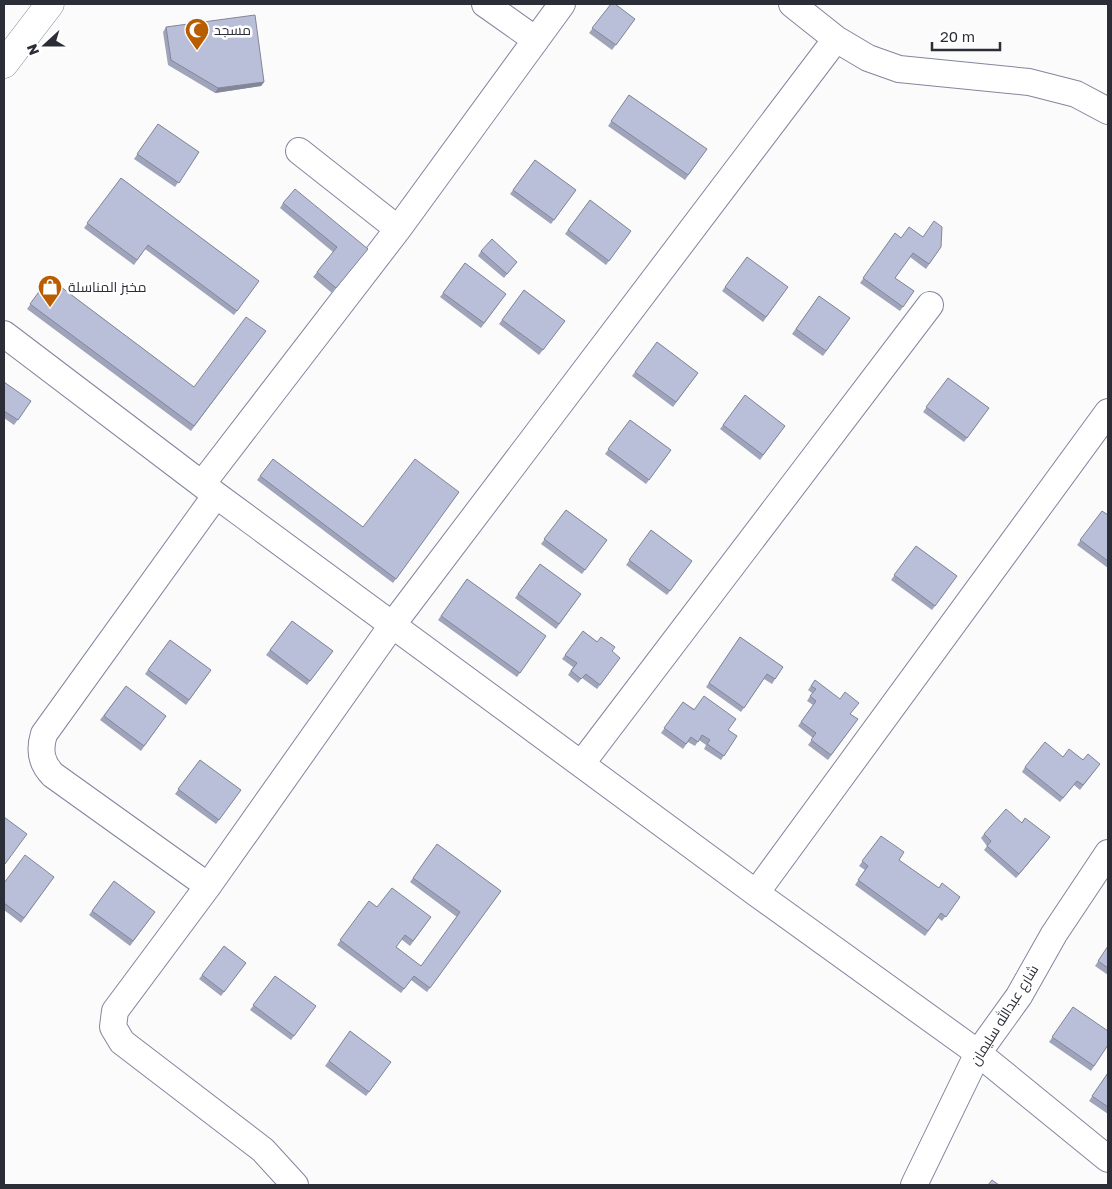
<svg xmlns="http://www.w3.org/2000/svg" width="1112" height="1189" viewBox="0 0 1112 1189" font-family="'Golos Text',Cairo,sans-serif">
  <rect width="100%" height="100%" fill="#fbfbfb"/>
  <g fill="none" stroke-linecap="round" stroke-linejoin="round">
    <defs>
      <path id="minor" d="M 485,4 L 536,40
        M 792,4 L 836,39 L 868,58 L 899,69 L 1029,82 L 1076,94 L 1108,111
        M 299,151 L 398,229
        M 4,334 L 216,495 L 756,893 L 978,1053 L 1108,1159
        M 202,484 L 398,229 L 562,4
        M 582,763 L 930,305
        M 208,886 L 53,775 C 41,763 39,750 44,734 L 216,495
        M 756,893 L 1108,412
        M 295,1185 L 263,1150 L 122,1042 L 113,1027 L 115,1011 L 208,886 L 393,624 L 836,39
        M 914,1185 L 978,1053 L 1019,996 L 1054,934 L 1108,853"/>
      <path id="trunk" d="M 4,64 L 50,4"/>
    </defs>
    <use href="#minor" stroke="#82869e" stroke-width="28"/>
    <use href="#trunk" stroke="#82869e" stroke-width="29"/>
    <use href="#minor" stroke="#fff" stroke-width="26"/>
    <use href="#trunk" stroke="#fff" stroke-width="28"/>
  </g>
  <path fill="#a0a4bb" d="M 611,4 L 635,19 L 612,50 L 589,33 Z
    M 166,27 L 264,82 L 261,86 L 215,93 L 168,65 L 163,32 Z
    M 629,95 L 707,149 L 685,180 L 608,126 Z
    M 158,124 L 199,152 L 175,187 L 134,159 Z
    M 535,160 L 576,190 L 551,224 L 510,194 Z
    M 121,178 L 259,281 L 234,315 L 145,249 L 134,265 L 84,228 Z
    M 590,200 L 631,231 L 606,265 L 565,234 Z
    M 283,203 L 368,249 L 332,293 L 313,277 L 333,252 L 280,208 Z
    M 895,233 L 901,238 L 923,237 L 941,247 L 926,269 L 910,257 L 895,278 L 914,291 L 900,311 L 860,283 Z
    M 481,251 L 517,262 L 504,278 L 478,256 Z
    M 747,257 L 788,287 L 763,322 L 722,291 Z
    M 465,263 L 506,294 L 481,328 L 440,297 Z
    M 49,278 L 194,387 L 266,331 L 191,431 L 27,309 Z
    M 524,290 L 565,321 L 539,355 L 499,324 Z
    M 819,296 L 850,318 L 823,356 L 792,334 Z
    M 657,342 L 698,373 L 673,407 L 632,376 Z
    M 948,378 L 989,408 L 964,442 L 923,412 Z
    M 4,382 L 31,401 L 14,425 L 4,418 Z
    M 745,395 L 785,426 L 760,460 L 720,429 Z
    M 630,420 L 671,450 L 646,484 L 605,454 Z
    M 273,459 L 363,527 L 459,492 L 393,583 L 257,480 Z
    M 566,510 L 607,540 L 582,574 L 541,544 Z
    M 1102,511 L 1108,515 L 1108,568 L 1077,545 Z
    M 651,530 L 692,561 L 667,595 L 626,565 Z
    M 916,546 L 957,576 L 932,610 L 891,580 Z
    M 540,564 L 581,594 L 556,629 L 515,598 Z
    M 467,579 L 546,636 L 517,677 L 438,620 Z
    M 292,621 L 333,651 L 307,685 L 266,655 Z
    M 583,631 L 620,658 L 597,689 L 582,678 L 578,683 L 568,675 L 573,667 L 562,659 Z
    M 740,637 L 783,667 L 772,684 L 764,679 L 741,712 L 706,687 Z
    M 170,640 L 211,670 L 186,705 L 145,674 Z
    M 815,680 L 850,714 L 858,719 L 828,760 L 808,745 L 813,738 L 798,726 L 813,705 L 807,701 L 812,693 L 808,690 Z
    M 126,686 L 166,716 L 141,751 L 100,720 Z
    M 683,702 L 737,736 L 721,760 L 704,749 L 706,745 L 699,740 L 695,746 L 688,742 L 683,749 L 661,733 Z
    M 1063,757 L 1083,760 L 1097,768 L 1080,790 L 1074,785 L 1060,802 L 1022,772 L 1025,767 Z
    M 200,760 L 241,790 L 216,824 L 175,794 Z
    M 1025,818 L 1047,841 L 1016,878 L 984,850 L 987,846 L 981,838 L 984,834 L 1022,823 Z
    M 881,836 L 899,860 L 938,888 L 960,897 L 942,921 L 938,918 L 925,936 L 855,885 L 865,870 L 859,866 Z
    M 437,844 L 501,891 L 427,992 L 411,980 L 401,993 L 337,945 L 369,901 L 377,907 L 431,917 L 410,946 L 401,939 L 396,947 L 421,966 L 457,917 L 410,882 Z
    M 54,877 L 21,923 L 4,910 L 4,883 Z
    M 114,881 L 155,912 L 130,946 L 89,915 Z
    M 224,946 L 246,963 L 221,996 L 199,979 Z
    M 1108,946 L 1108,975 L 1095,966 Z
    M 275,976 L 316,1006 L 291,1040 L 250,1010 Z
    M 1073,1007 L 1108,1045 L 1091,1071 L 1049,1042 Z
    M 350,1031 L 391,1062 L 366,1096 L 325,1066 Z
    M 1108,1072 L 1108,1114 L 1089,1101 Z"/>
  <path fill="#828698" d="M 264,82 L 261,86 L 215,93 L 218,88 Z
    M 1050,837 L 1047,841 L 1016,878 L 1019,874 Z"/>
  <path fill="#babfd9" stroke="#828698" d="M 611,4 L 615,4 L 635,19 L 616,45 L 592,28 Z
    M 255,15 L 264,82 L 218,88 L 171,60 L 166,27 Z
    M 629,95 L 707,149 L 688,175 L 611,121 Z
    M 158,124 L 199,152 L 179,183 L 137,154 Z
    M 535,160 L 576,190 L 554,220 L 513,190 Z
    M 121,178 L 259,281 L 237,311 L 148,245 L 137,260 L 87,223 Z
    M 295,189 L 368,249 L 336,288 L 317,272 L 337,247 L 283,203 Z
    M 590,200 L 631,231 L 609,261 L 568,230 Z
    M 934,221 L 942,227 L 941,247 L 929,264 L 913,253 L 895,278 L 914,291 L 903,307 L 863,278 L 895,233 L 901,238 L 909,227 L 923,237 Z
    M 492,239 L 517,262 L 507,274 L 481,251 Z
    M 747,257 L 788,287 L 766,317 L 725,287 Z
    M 465,263 L 506,294 L 484,323 L 443,293 Z
    M 49,278 L 194,387 L 246,317 L 266,331 L 194,426 L 30,304 Z
    M 524,290 L 565,321 L 543,350 L 502,320 Z
    M 819,296 L 850,318 L 826,351 L 796,329 Z
    M 657,342 L 698,373 L 676,402 L 635,372 Z
    M 948,378 L 989,408 L 967,438 L 926,407 Z
    M 4,382 L 31,401 L 18,420 L 4,411 Z
    M 745,395 L 785,426 L 763,455 L 723,425 Z
    M 630,420 L 671,450 L 649,480 L 608,449 Z
    M 273,459 L 363,527 L 415,459 L 459,492 L 396,579 L 260,476 Z
    M 566,510 L 607,540 L 585,570 L 544,539 Z
    M 1102,511 L 1108,515 L 1108,561 L 1080,540 Z
    M 651,530 L 692,561 L 670,591 L 629,560 Z
    M 916,546 L 957,576 L 935,606 L 894,575 Z
    M 540,564 L 581,594 L 559,624 L 518,594 Z
    M 467,579 L 546,636 L 520,673 L 441,616 Z
    M 292,621 L 333,651 L 310,681 L 270,650 Z
    M 583,631 L 597,642 L 601,637 L 615,647 L 612,651 L 620,658 L 600,685 L 586,674 L 581,679 L 571,671 L 577,663 L 565,655 Z
    M 740,637 L 783,667 L 775,679 L 767,674 L 744,708 L 709,683 Z
    M 170,640 L 211,670 L 189,700 L 148,670 Z
    M 815,680 L 840,699 L 845,692 L 859,703 L 850,714 L 858,719 L 831,755 L 811,740 L 816,733 L 801,722 L 816,701 L 810,696 L 816,689 L 811,686 Z
    M 126,686 L 166,716 L 144,746 L 104,716 Z
    M 704,696 L 736,719 L 728,730 L 737,736 L 724,756 L 707,744 L 710,740 L 702,735 L 698,742 L 691,737 L 686,744 L 664,728 L 683,702 L 694,710 Z
    M 1045,742 L 1063,757 L 1069,749 L 1083,760 L 1088,754 L 1100,764 L 1083,785 L 1077,781 L 1063,798 L 1025,767 Z
    M 200,760 L 241,790 L 219,820 L 178,789 Z
    M 1006,809 L 1022,823 L 1025,818 L 1050,837 L 1019,874 L 987,846 L 991,841 L 984,834 Z
    M 4,817 L 27,834 L 5,864 L 4,863 Z
    M 881,836 L 904,852 L 899,860 L 939,888 L 942,883 L 960,897 L 946,917 L 941,913 L 928,931 L 858,880 L 868,866 L 862,861 Z
    M 437,844 L 501,891 L 430,988 L 414,976 L 404,989 L 340,940 L 369,901 L 377,907 L 392,888 L 431,917 L 413,941 L 405,935 L 396,947 L 421,966 L 460,912 L 413,878 Z
    M 25,855 L 54,877 L 24,918 L 4,903 L 4,883 Z
    M 114,881 L 155,912 L 133,941 L 92,911 Z
    M 224,946 L 246,963 L 224,992 L 202,975 Z
    M 1108,946 L 1108,968 L 1098,961 Z
    M 275,976 L 316,1006 L 294,1036 L 253,1005 Z
    M 1073,1007 L 1108,1031 L 1108,1045 L 1094,1066 L 1052,1037 Z
    M 350,1031 L 391,1062 L 369,1092 L 329,1061 Z
    M 1108,1073 L 1108,1107 L 1092,1096 Z
    M 992,1180 L 999,1185 L 988,1185 Z"/>
  <defs>
    <symbol id="mosque-pin" viewBox="-11 -11 22 30"><path d="M0 17L-7.5 6A9.5 9.5 0 1 1 7.5 6Z" fill="#b85d00" stroke="#fff"/><path d="M3.5-4.9A6 6 0 1 0 3.5 4.9A5 5 0 1 1 3.5-4.9Z" fill="#fff"/></symbol>
    <symbol id="shop-pin" viewBox="-11 -11 22 30"><path d="M0 17L-7.5 6A9.5 9.5 0 1 1 7.5 6Z" fill="#b85d00" stroke="#fff"/><path d="M-5-2.5h2.3a2.7 3.5 0 0 1 5.4 0H5L5.5 6h-11ZM-1.5-2.5h3a1.5 2.3 0 0 0-3 0Z" fill="#fff"/></symbol>
  </defs>
  <g fill-rule="evenodd">
    <use href="#mosque-pin" x="183" y="16" width="28" height="38"/>
    <use href="#shop-pin" x="36" y="273" width="28" height="38"/>
  </g>
  <g text-anchor="middle" stroke-width="5" stroke-linejoin="round" paint-order="stroke">
    <g font-size="14" fill="#2c2e37" stroke="#fff" text-anchor="start">
      <text x="214" y="35">مسجد</text>
      <text x="68" y="292">مخبز المناسلة</text>
    </g>
    <g font-size="14" fill="#2c2e37" stroke="#fff">
      <text transform="translate(1004 1015) rotate(-58)" y="5">شارع عبدالله سليمان</text>
    </g>
  </g>
  <rect width="1112" height="1189" fill="none" stroke="#2c2e37" stroke-width="10"/>
  <g transform="translate(45 45) rotate(249)" stroke="#ffffff" stroke-width="4" paint-order="stroke">
  <path d="M0-4L9 19L0 12L-9 19Z" fill="#2c2e37"/>
  <text y="-8" font-size="14" font-weight="bold" text-anchor="middle" fill="#2c2e37">N</text>
  </g>
  <path d="M932 42v8h68v-8" fill="none" stroke="#2c2e37" stroke-width="2.5"/>
  <text x="940" y="42" font-size="15" fill="#2c2e37" stroke="#ffffff" stroke-width="4" paint-order="stroke">20 m</text>
</svg>
